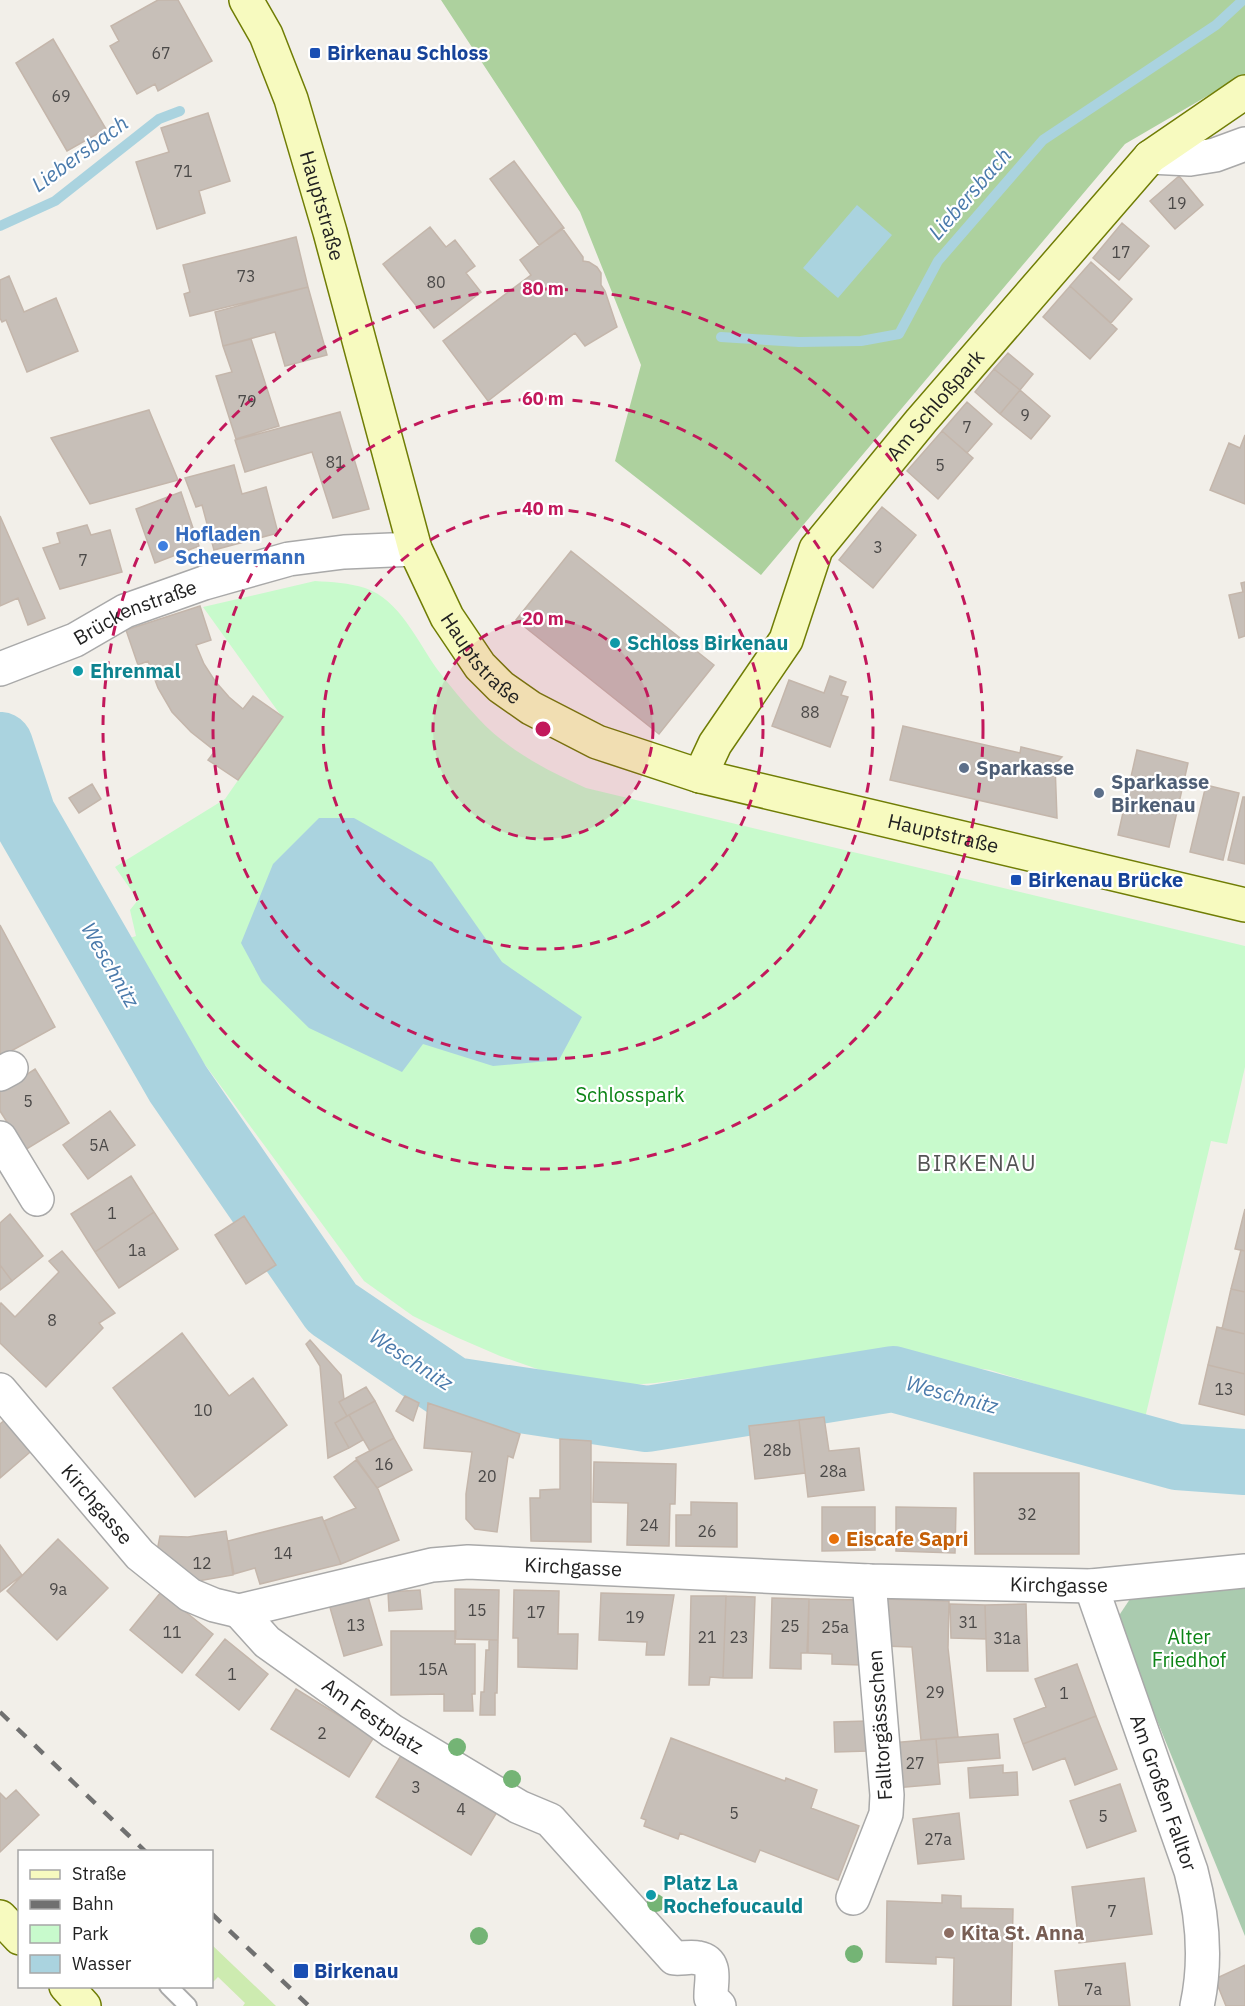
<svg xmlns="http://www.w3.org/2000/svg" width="1245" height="2006" viewBox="0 0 1245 2006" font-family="'IBM Plex Sans',sans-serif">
  <rect width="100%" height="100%" fill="#f2efe9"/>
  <path fill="#cdebb0" d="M 212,1945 L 276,2006 L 243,2006 L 245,2003 L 218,1977 L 212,1983 Z"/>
  <path fill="#add19e" d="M 441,0 L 1245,0 L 1245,74 L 1125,144 L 761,575 L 615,461 L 641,365 L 580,212 Z"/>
  <path fill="#aacbaf" d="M 1245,1585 L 1245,1936 L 1116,1620 L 1132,1596 Z"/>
  <path fill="#c8facc" d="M 315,581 C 332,582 349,583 365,588 C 399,599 418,642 437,669 C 450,686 464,703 478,718 C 507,750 548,771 586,788 L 1245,946 L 1245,1067 L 1227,1144 L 1211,1141 L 1145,1418 L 990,1370 L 901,1358 L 836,1358 L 655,1383 L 607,1387 L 546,1372 L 500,1356 L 456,1337 L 413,1316 L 364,1281 L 142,979 L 124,940 L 136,936 L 130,910 L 138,900 L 115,867 L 225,799 L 282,717 L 203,607 Z"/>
  <path fill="#aad3df" d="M 857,205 L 892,235 L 838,298 L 803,268 Z
    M 319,818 L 354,818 L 432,862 L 502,962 L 582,1017 L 559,1060 L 493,1066 L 423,1044 L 402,1072 L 309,1028 L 262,982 L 241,943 L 273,864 Z"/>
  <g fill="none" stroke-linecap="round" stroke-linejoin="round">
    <path stroke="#aad3df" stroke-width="10" d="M 0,226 L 55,201 L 159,119 L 180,111
      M 721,337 L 799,342 L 861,341 L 899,334 L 938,261 L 1043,140 L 1216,25 L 1243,0"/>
    <path stroke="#aad3df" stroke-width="66" d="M 0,745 L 23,815 L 178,1084 L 332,1308 L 453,1390 L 647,1419 L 893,1379 L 1177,1457 L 1245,1462"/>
  </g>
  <path fill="#c7bfb8" stroke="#c4b6ab" stroke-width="1.5" d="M 158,0 L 178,0 L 212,61 L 158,91 L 155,84 L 137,94 L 110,46 L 119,41 L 111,26 Z
    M 53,39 L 106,129 L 67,151 L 16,63 Z
    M 208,113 L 230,181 L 199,191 L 205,213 L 157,229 L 136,162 L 169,152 L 161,128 Z
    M 514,161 L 564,228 L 539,245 L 490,179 Z
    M 1179,176 L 1203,205 L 1175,229 L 1150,201 Z
    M 1122,223 L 1149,246 L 1119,280 L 1093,258 Z
    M 430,227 L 446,247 L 455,240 L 475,266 L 466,273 L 481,292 L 434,328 L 383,264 Z
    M 562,228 L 583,257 L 583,261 L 589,262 L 597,267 L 601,273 L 601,285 L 605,291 L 617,327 L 585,346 L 575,333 L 488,401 L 443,341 L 531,275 L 520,260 Z
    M 296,237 L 308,287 L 190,316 L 184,294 L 190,292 L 183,265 Z
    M 1091,262 L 1132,299 L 1111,323 L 1070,286 Z
    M 9,276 L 24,312 L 56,298 L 78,351 L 27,372 L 6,320 L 2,322 L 0,318 L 0,280 Z
    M 1070,286 L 1117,329 L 1090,359 L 1043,317 Z
    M 308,287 L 327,355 L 285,366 L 275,332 L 223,346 L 215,312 Z
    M 251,339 L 279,426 L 236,439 L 216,376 L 232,372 L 223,346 Z
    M 1008,353 L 1033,374 L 1020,390 L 994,369 Z
    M 994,369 L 1020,390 L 1000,414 L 975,392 Z
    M 1020,390 L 1050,416 L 1031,439 L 1000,414 Z
    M 967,402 L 992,424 L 967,453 L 942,431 Z
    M 149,410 L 178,480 L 90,504 L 51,438 Z
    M 340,412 L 369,509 L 333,518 L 312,452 L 245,472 L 235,440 Z
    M 942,431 L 973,458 L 938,499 L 907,471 Z
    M 1245,435 L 1245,504 L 1210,490 L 1229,443 L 1240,448 Z
    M 234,465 L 242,494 L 266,487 L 278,533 L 214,550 L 202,505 L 196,507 L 185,478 Z
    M 181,492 L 199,546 L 155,563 L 136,509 Z
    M 882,507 L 916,535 L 873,588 L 839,560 Z
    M 0,516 L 45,618 L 28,625 L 18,598 L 0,606 Z
    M 87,525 L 91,535 L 110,530 L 122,572 L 60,589 L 43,548 L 60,543 L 57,533 Z
    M 571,551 L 714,665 L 659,734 L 516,620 Z
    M 1245,582 L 1245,636 L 1239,638 L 1229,595 L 1243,592 L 1241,583 Z
    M 200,606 L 211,640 L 196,645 L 204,664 L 215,681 L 229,697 L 243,709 L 253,696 L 283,717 L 238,780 L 208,760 L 215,751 L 191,732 L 172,712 L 158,688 L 148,661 L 138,665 L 126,630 Z
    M 830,676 L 846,682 L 841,695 L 848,697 L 830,747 L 772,726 L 789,680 L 824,693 Z
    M 903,726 L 1020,753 L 1021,747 L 1062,757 L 1055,764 L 1057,818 L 890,780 Z
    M 1137,750 L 1188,763 L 1169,847 L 1118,835 Z
    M 92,784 L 101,799 L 79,813 L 69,798 Z
    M 1206,785 L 1239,793 L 1223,860 L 1190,852 Z
    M 1243,797 L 1245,797 L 1245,864 L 1228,860 Z
    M 0,925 L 55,1027 L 2,1056 L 0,1053 Z
    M 35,1069 L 69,1123 L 25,1150 L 0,1111 L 0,1092 Z
    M 110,1111 L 135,1145 L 88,1179 L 63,1145 Z
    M 131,1176 L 154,1212 L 95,1252 L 71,1214 Z
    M 1245,1209 L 1245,1251 L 1235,1249 Z
    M 154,1212 L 178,1249 L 119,1288 L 95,1252 Z
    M 10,1214 L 43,1256 L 12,1281 L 0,1265 L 0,1223 Z
    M 244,1216 L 276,1265 L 246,1284 L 215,1235 Z
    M 1241,1250 L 1245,1251 L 1245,1292 L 1231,1289 Z
    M 62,1251 L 115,1313 L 99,1323 L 103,1328 L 46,1387 L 0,1343 L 0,1305 L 1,1303 L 15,1317 L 59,1272 L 49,1261 Z
    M 0,1265 L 12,1281 L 0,1290 Z
    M 1231,1289 L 1245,1292 L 1245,1334 L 1222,1329 Z
    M 1217,1327 L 1245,1334 L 1245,1374 L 1208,1365 Z
    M 182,1333 L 229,1396 L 253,1378 L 287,1425 L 195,1497 L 113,1388 Z
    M 310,1340 L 341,1375 L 344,1399 L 339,1402 L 347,1416 L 335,1423 L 349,1448 L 328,1458 L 320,1366 L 306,1344 Z
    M 1208,1365 L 1245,1374 L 1245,1415 L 1199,1404 Z
    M 366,1387 L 375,1401 L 347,1416 L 339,1402 Z
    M 405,1396 L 419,1403 L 413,1421 L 396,1411 Z
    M 375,1401 L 394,1438 L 370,1451 L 349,1415 Z
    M 428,1403 L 520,1434 L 513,1458 L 508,1456 L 497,1532 L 475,1529 L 466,1519 L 466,1494 L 472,1452 L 424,1448 Z
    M 349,1415 L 363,1440 L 349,1448 L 335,1423 Z
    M 10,1416 L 36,1447 L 0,1478 L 0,1424 Z
    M 824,1417 L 829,1451 L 859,1448 L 864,1490 L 808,1497 L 799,1420 Z
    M 799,1420 L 805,1473 L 755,1479 L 749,1426 Z
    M 394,1438 L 412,1470 L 377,1488 L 356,1458 Z
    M 560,1439 L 591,1441 L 591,1542 L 531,1541 L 530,1498 L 540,1498 L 540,1490 L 560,1489 Z
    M 356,1460 L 378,1489 L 399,1540 L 341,1564 L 324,1521 L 356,1508 L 334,1477 Z
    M 594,1462 L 676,1464 L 675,1504 L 670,1504 L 669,1546 L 627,1545 L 628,1503 L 593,1502 Z
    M 974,1473 L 1079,1473 L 1079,1554 L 975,1554 Z
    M 691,1502 L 737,1503 L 737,1547 L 676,1546 L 676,1515 L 691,1515 Z
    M 822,1507 L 875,1507 L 875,1550 L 822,1551 Z
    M 896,1507 L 956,1508 L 955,1553 L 896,1551 Z
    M 322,1517 L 341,1564 L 260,1584 L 255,1568 L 234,1574 L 228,1541 Z
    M 226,1531 L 233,1575 L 198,1581 L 157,1551 L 160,1536 L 188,1537 Z
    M 58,1539 L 108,1588 L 57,1640 L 7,1591 Z
    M 0,1545 L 22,1575 L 0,1592 Z
    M 455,1589 L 499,1590 L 498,1640 L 455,1639 Z
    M 420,1590 L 422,1609 L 389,1611 L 388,1592 Z
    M 514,1590 L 559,1591 L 558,1634 L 578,1634 L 577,1669 L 518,1667 L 518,1638 L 513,1638 Z
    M 161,1592 L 213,1634 L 182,1673 L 130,1630 Z
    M 367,1593 L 382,1645 L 344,1656 L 329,1604 Z
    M 601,1593 L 674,1595 L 664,1655 L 646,1655 L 647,1642 L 599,1640 Z
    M 691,1596 L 726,1596 L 723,1678 L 710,1677 L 709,1685 L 689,1685 Z
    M 726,1596 L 755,1597 L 752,1678 L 723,1678 Z
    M 772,1598 L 809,1599 L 807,1653 L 801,1653 L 801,1669 L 770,1668 Z
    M 809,1599 L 861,1600 L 860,1665 L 832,1664 L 832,1654 L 808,1653 Z
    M 884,1599 L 949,1601 L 948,1648 L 958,1737 L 921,1740 L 912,1647 L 883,1646 Z
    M 950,1604 L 985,1605 L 986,1639 L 951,1638 Z
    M 1026,1604 L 1028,1671 L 987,1671 L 985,1605 Z
    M 391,1631 L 456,1631 L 455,1644 L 475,1644 L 475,1694 L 472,1694 L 473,1711 L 444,1711 L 444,1694 L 391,1695 Z
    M 225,1639 L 268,1674 L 239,1710 L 196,1675 Z
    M 489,1640 L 498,1640 L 497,1693 L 495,1693 L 495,1715 L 480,1715 L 481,1692 L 484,1692 L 486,1650 L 489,1650 Z
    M 1077,1664 L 1096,1716 L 1023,1744 L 1014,1719 L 1046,1707 L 1035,1679 Z
    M 296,1689 L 374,1737 L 349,1777 L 271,1729 Z
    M 1096,1716 L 1117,1769 L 1075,1785 L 1065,1758 L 1033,1770 L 1023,1744 Z
    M 867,1721 L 868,1751 L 835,1752 L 834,1722 Z
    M 998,1734 L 1000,1758 L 938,1763 L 936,1739 Z
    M 671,1738 L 785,1781 L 786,1778 L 817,1790 L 811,1808 L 859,1826 L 838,1880 L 760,1850 L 755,1862 L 680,1833 L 678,1839 L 644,1826 L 646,1820 L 641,1818 Z
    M 936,1739 L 940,1784 L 895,1788 L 891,1743 Z
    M 402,1754 L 497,1812 L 471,1855 L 376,1797 Z
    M 1003,1765 L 1003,1773 L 1017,1772 L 1018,1795 L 970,1798 L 968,1768 Z
    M 1120,1784 L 1136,1831 L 1087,1848 L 1070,1801 Z
    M 16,1790 L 39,1815 L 0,1852 L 0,1793 L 6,1799 Z
    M 959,1813 L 964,1859 L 918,1864 L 913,1819 Z
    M 1144,1878 L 1152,1934 L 1079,1943 L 1072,1887 Z
    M 942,1895 L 961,1896 L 961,1908 L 1013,1909 L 1011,2006 L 953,2006 L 954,1958 L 936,1957 L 936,1964 L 886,1962 L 887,1901 L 942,1903 Z
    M 1125,1963 L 1130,2006 L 1059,2006 L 1055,1971 Z
    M 1245,1965 L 1245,2006 L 1226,2006 L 1215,1979 Z"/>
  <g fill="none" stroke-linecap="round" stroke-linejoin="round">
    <defs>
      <path id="lane" d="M 168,1986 L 188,2006"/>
      <g id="street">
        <path d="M 1150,157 L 1190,159 L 1215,155 L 1245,144"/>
        <path id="s1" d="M 0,669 L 75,640 L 125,611 L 204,583 L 289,559 L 344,552 L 415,549"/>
        <path d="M 0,1074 L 11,1068"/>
        <path d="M 0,1138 L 37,1199"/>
        <path id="s2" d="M 0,1390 L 140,1555 L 190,1595 L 214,1605 L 239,1611 L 432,1565 L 468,1562 L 869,1581 L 1091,1586 L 1245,1571"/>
        <path id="s3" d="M 1091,1586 L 1191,1871 C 1203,1916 1207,1960 1197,2006"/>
        <path id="s4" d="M 239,1611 L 267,1642 L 392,1731 L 519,1807 L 550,1820 L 674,1958 C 682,1959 690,1956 698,1958 C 719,1962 710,1983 711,1998 L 719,2006"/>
        <path d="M 853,1898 L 886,1814 L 887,1795 L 869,1581"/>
      </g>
      <g id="secondary">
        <path id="s5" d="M 246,0 L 266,35 L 291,99 L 330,232 L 415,549 L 447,617 L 480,666 L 501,687 L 531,708 L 597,742 L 700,776 L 1245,905"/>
        <path id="s6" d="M 700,776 L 715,744 L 786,640 L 816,549 L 921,421 L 1150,157 L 1245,92"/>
        <path d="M 0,1917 L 20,1938"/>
        <path d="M 66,1986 L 84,2006"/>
      </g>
    </defs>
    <use href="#lane" stroke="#a9a9a9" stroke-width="20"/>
    <use href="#street" stroke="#a9a9a9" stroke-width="36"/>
    <use href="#secondary" stroke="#707d05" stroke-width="36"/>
    <use href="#lane" stroke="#fff" stroke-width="16"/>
    <use href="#street" stroke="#fff" stroke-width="33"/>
    <use href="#secondary" stroke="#f7fabf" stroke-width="33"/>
    <path stroke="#707070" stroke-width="4.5" stroke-dasharray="12 12" stroke-linecap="butt" d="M 0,1712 L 146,1852
      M 212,1914 L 309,2006"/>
  </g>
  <g fill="#74b475">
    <circle cx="457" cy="1747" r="9"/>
    <circle cx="512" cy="1779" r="9"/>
    <circle cx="656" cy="1903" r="9"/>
    <circle cx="479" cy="1936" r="9"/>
    <circle cx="854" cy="1954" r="9"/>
  </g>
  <circle cx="543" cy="729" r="110" fill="#c2185b" fill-opacity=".12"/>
  <g fill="none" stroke="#c2185b" stroke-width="3" stroke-dasharray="10 8">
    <circle cx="543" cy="729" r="110"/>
    <circle cx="543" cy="729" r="220"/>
    <circle cx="543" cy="729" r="330"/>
    <circle cx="543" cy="729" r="440"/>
  </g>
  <g fill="#1a4fb4" stroke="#fff" stroke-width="2">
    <rect x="309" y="47" width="12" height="12" rx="3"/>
    <rect x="1010" y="874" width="12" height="12" rx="3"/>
    <rect x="293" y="1963" width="16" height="16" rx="3"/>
  </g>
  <circle fill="#3f7fe0" stroke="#fff" stroke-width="2" cx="163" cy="546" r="6"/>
  <g fill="#0f9aa8" stroke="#fff" stroke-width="2">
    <circle cx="615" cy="643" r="6"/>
    <circle cx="78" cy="671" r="6"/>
    <circle cx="651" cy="1895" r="6"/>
  </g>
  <g fill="#5c6f8a" stroke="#fff" stroke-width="2">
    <circle cx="964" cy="768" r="6"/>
    <circle cx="1099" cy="793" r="6"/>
  </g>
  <circle fill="#e8710a" stroke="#fff" stroke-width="2" cx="834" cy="1539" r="6"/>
  <circle fill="#8d6e63" stroke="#fff" stroke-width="2" cx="949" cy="1933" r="6"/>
  <g text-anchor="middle" stroke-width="4.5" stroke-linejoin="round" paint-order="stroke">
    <g font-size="16" fill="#4b4948">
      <text x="161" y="59">67</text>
      <text x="61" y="102">69</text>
      <text x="183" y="177">71</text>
      <text x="1177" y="209">19</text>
      <text x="1121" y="258">17</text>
      <text x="246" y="282">73</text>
      <text x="436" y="288">80</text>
      <text x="247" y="407">79</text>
      <text x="1025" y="421">9</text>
      <text x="967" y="433">7</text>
      <text x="335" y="468">81</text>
      <text x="940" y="471">5</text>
      <text x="878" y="553">3</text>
      <text x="83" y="566">7</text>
      <text x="810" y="718">88</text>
      <text x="28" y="1107">5</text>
      <text x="99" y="1151">5A</text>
      <text x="112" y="1219">1</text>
      <text x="137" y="1256">1a</text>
      <text x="52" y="1326">8</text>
      <text x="1224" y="1395">13</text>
      <text x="203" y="1416">10</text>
      <text x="777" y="1456">28b</text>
      <text x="384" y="1470">16</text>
      <text x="833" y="1477">28a</text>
      <text x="487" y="1482">20</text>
      <text x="1027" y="1520">32</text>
      <text x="649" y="1531">24</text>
      <text x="707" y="1537">26</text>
      <text x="283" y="1559">14</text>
      <text x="202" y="1569">12</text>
      <text x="58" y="1595">9a</text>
      <text x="477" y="1616">15</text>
      <text x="536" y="1618">17</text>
      <text x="635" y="1623">19</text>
      <text x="968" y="1628">31</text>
      <text x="356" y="1631">13</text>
      <text x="790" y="1632">25</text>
      <text x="835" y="1633">25a</text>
      <text x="172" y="1638">11</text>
      <text x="707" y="1643">21</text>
      <text x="739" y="1643">23</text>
      <text x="1007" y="1644">31a</text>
      <text x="433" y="1675">15A</text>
      <text x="232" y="1680">1</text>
      <text x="935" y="1698">29</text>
      <text x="1064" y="1699">1</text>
      <text x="322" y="1739">2</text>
      <text x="915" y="1769">27</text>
      <text x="416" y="1793">3</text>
      <text x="461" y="1815">4</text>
      <text x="734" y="1819">5</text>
      <text x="1103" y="1822">5</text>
      <text x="938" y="1845">27a</text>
      <text x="1112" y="1917">7</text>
      <text x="1093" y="1995">7a</text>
    </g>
    <g font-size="20" font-weight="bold" fill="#164399" stroke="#fff" text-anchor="start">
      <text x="327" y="60">Birkenau Schloss</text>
      <text x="1028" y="887">Birkenau Brücke</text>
      <text x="314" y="1978">Birkenau</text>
    </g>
    <g font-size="20" fill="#222" stroke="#fff">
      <text dy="7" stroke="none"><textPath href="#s5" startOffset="220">Hauptstraße</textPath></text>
      <text dy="7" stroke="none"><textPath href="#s6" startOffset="444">Am Schloßpark</textPath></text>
      <text dy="7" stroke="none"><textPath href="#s1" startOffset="147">Brückenstraße</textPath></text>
      <text dy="7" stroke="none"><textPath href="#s5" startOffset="705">Hauptstraße</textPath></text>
      <text dy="7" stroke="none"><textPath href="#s5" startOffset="1209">Hauptstraße</textPath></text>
      <text dy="7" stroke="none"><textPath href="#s2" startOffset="150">Kirchgasse</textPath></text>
      <text dy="7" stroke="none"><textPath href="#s2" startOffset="672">Kirchgasse</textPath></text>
      <text dy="7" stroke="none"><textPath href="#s2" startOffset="1158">Kirchgasse</textPath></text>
      <text dy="7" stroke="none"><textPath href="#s4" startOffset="171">Am Festplatz</textPath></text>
      <text transform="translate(880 1725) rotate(-94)" y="7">Falltorgässschen</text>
      <text dy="7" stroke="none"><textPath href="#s3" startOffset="219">Am Großen Falltor</textPath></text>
    </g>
    <g font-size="20" font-weight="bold" fill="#366cbe" stroke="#fff" text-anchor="start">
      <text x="175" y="541">Hofladen<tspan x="175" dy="23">Scheuermann</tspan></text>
    </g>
    <g font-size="20" font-weight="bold" fill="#0d838f" stroke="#fff" text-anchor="start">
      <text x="627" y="650">Schloss Birkenau</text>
      <text x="90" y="678">Ehrenmal</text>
      <text x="663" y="1890">Platz La<tspan x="663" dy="23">Rochefoucauld</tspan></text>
    </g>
    <g font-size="20" font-weight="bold" fill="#4e5e75" stroke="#fff" text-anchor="start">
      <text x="976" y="775">Sparkasse</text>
      <text x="1111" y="789">Sparkasse<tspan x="1111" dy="23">Birkenau</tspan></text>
    </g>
    <g font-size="20" fill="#0c8416" stroke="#fff">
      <text x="630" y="1102">Schlosspark</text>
      <text x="1189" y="1644">Alter<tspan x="1189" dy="23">Friedhof</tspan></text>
    </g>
    <g font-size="20" font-weight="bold" fill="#c56008" stroke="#fff" text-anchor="start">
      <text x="846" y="1546">Eiscafe Sapri</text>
    </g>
    <g font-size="20" font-weight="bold" fill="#785e54" stroke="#fff" text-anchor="start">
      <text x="961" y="1940">Kita St. Anna</text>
    </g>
    <g font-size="21" font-style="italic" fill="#4a7aab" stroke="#fff">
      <text transform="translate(80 154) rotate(-36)" y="7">Liebersbach</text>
      <text transform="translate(970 194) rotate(-49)" y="7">Liebersbach</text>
      <text transform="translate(110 965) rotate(60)" y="7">Weschnitz</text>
      <text transform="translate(411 1360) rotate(33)" y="7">Weschnitz</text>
      <text transform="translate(952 1395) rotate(15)" y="7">Weschnitz</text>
    </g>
    <g font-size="22" letter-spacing="1.5" fill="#555" stroke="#fff">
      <text x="977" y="1171">BIRKENAU</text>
    </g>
  </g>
  <circle cx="543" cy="729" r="9" fill="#c2185b" stroke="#fff" stroke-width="3"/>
  <g font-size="18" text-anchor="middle" font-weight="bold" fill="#c2185b" stroke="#fff" stroke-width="4.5" stroke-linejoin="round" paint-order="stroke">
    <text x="543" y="295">80 m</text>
    <text x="543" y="405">60 m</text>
    <text x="543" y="515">40 m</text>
    <text x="543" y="625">20 m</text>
  </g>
  <rect x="18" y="1850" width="195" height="138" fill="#ffffff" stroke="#a7a7a7" stroke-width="1.5"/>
  <rect x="30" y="1870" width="30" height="9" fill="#f7fabf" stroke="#a7a7a7" stroke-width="1.5"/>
  <text x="72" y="1880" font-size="18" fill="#222222">Straße</text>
  <rect x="30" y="1900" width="30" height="9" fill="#707070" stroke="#a7a7a7" stroke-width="1.5"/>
  <text x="72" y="1910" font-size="18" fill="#222222">Bahn</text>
  <rect x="30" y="1925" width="30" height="18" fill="#c8facc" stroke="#a7a7a7" stroke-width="1.5"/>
  <text x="72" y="1940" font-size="18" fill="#222222">Park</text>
  <rect x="30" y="1955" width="30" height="18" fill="#aad3df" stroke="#a7a7a7" stroke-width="1.5"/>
  <text x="72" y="1970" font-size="18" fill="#222222">Wasser</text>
</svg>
